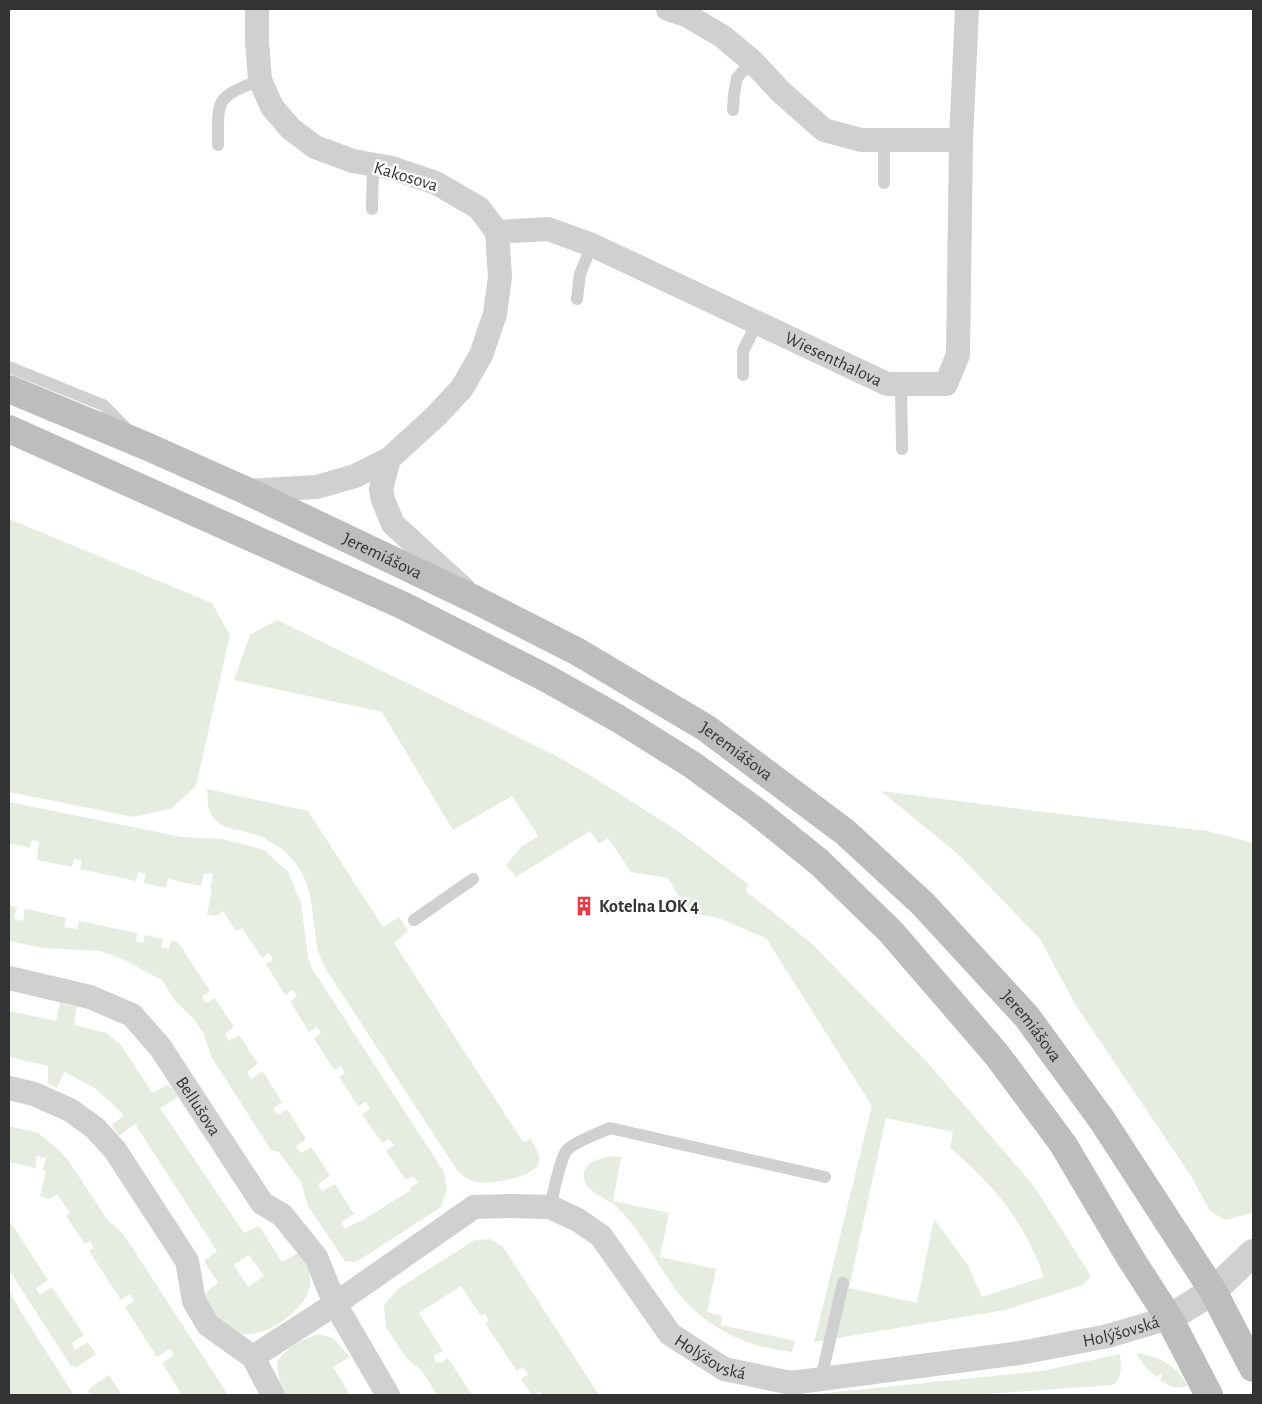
<svg xmlns="http://www.w3.org/2000/svg" width="1262" height="1404" viewBox="0 0 1262 1404" font-family="'Alegreya Sans',sans-serif">
  <rect width="100%" height="100%" fill="#fff"/>
  <path fill="#e6ecdf" fill-rule="evenodd" d="M 9,519 L 212,603 L 230,635 L 196,786 L 171,809 L 133,817 L 9,792 Z
    M 277,620 L 551,753 L 588,774 L 678,831 L 748,884 L 746,891 L 812,944 L 928,1063 L 1034,1186 L 1091,1276 L 1083,1285 L 1005,1310 L 814,1342 L 872,1106 L 766,938 L 716,917 L 689,913 L 668,878 L 631,872 L 608,838 L 599,844 L 590,831 L 516,877 L 506,865 L 521,847 L 538,836 L 512,796 L 453,830 L 382,712 L 234,680 L 250,635 ZM 886,1118 L 953,1132 L 950,1148 C 996,1187 1023,1220 1044,1277 L 982,1297 L 968,1265 L 934,1219 L 917,1303 L 849,1288 Z
    M 207,789 L 308,811 L 383,927 L 399,917 L 408,931 L 394,943 L 523,1142 L 531,1139 C 535,1147 542,1156 538,1165 C 532,1177 489,1185 477,1182 C 469,1180 463,1176 457,1170 L 327,971 C 324,966 321,960 319,954 C 311,921 316,886 292,859 C 284,849 269,840 257,835 C 240,829 215,830 209,809 C 207,803 208,795 207,789 Z
    M 881,791 L 1043,812 L 1208,831 L 1253,843 L 1253,1209 L 1251,1213 L 1225,1220 L 1210,1211 L 1191,1176 L 1075,1004 L 1040,939 L 959,855 Z
    M 9,802 L 182,837 L 223,839 L 264,850 L 288,872 L 301,903 L 308,958 L 313,970 L 444,1172 L 447,1190 L 441,1207 L 361,1259 L 355,1262 L 345,1261 L 308,1206 L 301,1182 L 279,1152 L 271,1150 L 212,1058 L 204,1034 L 193,1018 L 175,1001 L 162,980 L 120,958 L 101,951 L 43,948 L 9,941 L 9,905 L 17,907 L 14,919 L 23,921 L 25,909 L 26,909 L 66,918 L 64,927 L 77,929 L 79,921 L 137,933 L 136,942 L 143,943 L 145,935 L 163,939 L 161,947 L 169,949 L 171,941 L 178,942 L 210,991 L 202,996 L 206,1003 L 215,998 L 234,1027 L 225,1034 L 229,1041 L 239,1035 L 258,1064 L 247,1072 L 251,1079 L 262,1072 L 264,1073 L 282,1102 L 273,1109 L 278,1115 L 287,1109 L 306,1139 L 296,1146 L 301,1153 L 311,1147 L 330,1176 L 318,1184 L 322,1191 L 335,1184 L 354,1214 L 341,1222 L 345,1229 L 359,1221 L 360,1222 L 411,1190 L 410,1188 L 418,1182 L 413,1176 L 406,1180 L 386,1151 L 394,1145 L 389,1139 L 382,1143 L 362,1114 L 370,1109 L 366,1102 L 358,1106 L 339,1077 L 345,1073 L 341,1066 L 334,1070 L 314,1038 L 321,1033 L 317,1027 L 309,1032 L 290,1001 L 297,996 L 293,990 L 285,995 L 266,964 L 273,960 L 269,953 L 262,958 L 242,928 L 236,931 L 223,911 L 216,916 L 207,914 L 212,889 L 210,888 L 213,874 L 204,873 L 201,886 L 168,879 L 166,888 L 144,883 L 146,874 L 138,872 L 136,881 L 80,869 L 82,860 L 74,859 L 72,867 L 37,860 L 39,841 L 32,840 L 30,848 L 9,843 Z
    M 60,1003 L 77,1007 L 74,1025 L 106,1033 L 121,1045 L 152,1093 L 167,1085 L 172,1088 L 178,1097 L 160,1108 L 244,1233 L 259,1226 L 282,1262 L 300,1252 C 305,1262 312,1273 310,1285 C 308,1310 260,1343 236,1332 C 220,1324 212,1310 201,1296 L 218,1283 L 204,1261 L 217,1251 L 135,1124 L 119,1136 L 112,1125 L 124,1115 L 95,1088 L 64,1072 L 57,1088 L 48,1083 L 48,1066 L 9,1057 L 9,1011 L 56,1021 ZM 249,1255 L 264,1276 L 248,1287 L 234,1265 Z
    M 9,1126 L 38,1133 L 58,1149 L 68,1160 L 107,1219 L 124,1235 L 228,1395 L 182,1395 L 162,1363 L 174,1355 L 170,1349 L 157,1357 L 125,1307 L 134,1301 L 130,1294 L 121,1300 L 89,1251 L 94,1248 L 90,1241 L 85,1244 L 66,1216 L 70,1213 L 57,1194 L 49,1199 L 40,1196 L 46,1171 L 43,1170 L 46,1158 L 37,1156 L 35,1168 L 9,1162 Z
    M 608,1156 L 621,1157 L 613,1201 L 669,1213 L 660,1257 L 716,1269 L 707,1312 L 722,1316 L 721,1325 L 795,1341 L 792,1352 C 744,1347 702,1326 673,1286 C 655,1260 641,1231 618,1208 C 609,1199 587,1193 584,1179 C 581,1164 597,1160 608,1156 Z
    M 9,1222 L 11,1223 L 48,1280 L 36,1289 L 40,1295 L 52,1287 L 84,1335 L 72,1343 L 75,1350 L 88,1342 L 96,1354 L 77,1367 L 71,1366 L 9,1270 Z
    M 490,1239 L 503,1247 L 599,1395 L 542,1395 L 540,1392 L 532,1395 L 521,1379 L 528,1374 L 523,1367 L 517,1371 L 485,1323 L 489,1321 L 485,1314 L 481,1316 L 461,1286 L 419,1313 L 443,1351 L 434,1355 L 435,1362 L 441,1363 L 448,1358 L 472,1395 L 437,1395 L 422,1371 L 406,1358 L 386,1327 L 384,1305 L 399,1288 L 475,1240 Z
    M 9,1290 L 19,1309 L 74,1395 L 9,1395 Z
    M 319,1334 L 333,1338 L 350,1357 L 333,1367 L 350,1395 L 306,1395 L 305,1393 L 302,1395 L 286,1395 L 279,1378 L 277,1362 C 290,1345 299,1341 319,1334 Z
    M 1136,1353 C 1159,1356 1176,1365 1188,1386 C 1176,1389 1170,1387 1160,1380 L 1163,1375 L 1161,1373 L 1157,1377 L 1145,1367 Z
    M 1120,1354 C 1121,1366 1123,1377 1113,1385 L 972,1395 L 806,1395 L 1042,1371 Z
    M 109,1375 L 122,1395 L 91,1395 L 88,1392 L 91,1387 Z"/>
  <g fill="none" stroke-linecap="round" stroke-linejoin="round">
    <path stroke="#d0d0d0" stroke-width="12" d="M 733,110 L 734,94 L 737,78 L 752,61
      M 884,141 L 884,183
      M 218,145 C 218,98 215,98 260,80
      M 372,209 L 373,164
      M 577,299 L 580,274 L 592,245
      M 9,367 L 103,405 L 129,431
      M 743,375 L 743,351 L 757,323
      M 901,384 L 902,449
      M 414,920 L 473,879
      M 550,1207 C 553,1196 560,1158 567,1150 C 574,1142 599,1133 610,1128 L 825,1177
      M 821,1379 L 843,1283"/>
    <g stroke="#d0d0d0" stroke-width="24">
      <path d="M 668,9 L 688,16 L 722,36 L 752,61 L 781,92 L 824,130 L 861,140 L 961,140"/>
      <path id="s1" d="M 497,232 L 548,229 L 592,245 L 887,384 L 946,384 L 958,355 L 961,140 L 967,9"/>
      <path d="M 389,459 L 381,489 L 383,500 L 393,524 L 464,589"/>
      <path d="M 247,491 L 317,487 L 355,476 L 389,459 L 437,415 L 462,388 L 481,355 L 495,314 L 500,277 L 497,232 L 479,208 L 436,183 L 392,168 L 353,161 L 315,147 L 291,129 L 272,107 L 260,80 L 257,42 L 257,9"/>
      <path id="s2" d="M 9,978 L 90,997 L 132,1015 L 160,1047 L 262,1203 L 282,1215 L 316,1257 L 335,1304 L 388,1395"/>
      <path d="M 9,1088 L 34,1094 L 70,1110 L 95,1128 L 115,1150 L 187,1261 L 194,1301 L 208,1325 L 253,1357 L 273,1395"/>
      <path id="s3" d="M 253,1357 L 335,1304 L 474,1207 L 511,1206 L 550,1207 L 578,1220 L 601,1236 L 670,1334 L 724,1369 L 791,1383 L 1020,1353 L 1108,1336 L 1169,1318"/>
    </g>
    <path stroke="#d0d0d0" stroke-width="28" d="M 1169,1318 L 1213,1291 L 1253,1253"/>
    <g stroke="#bdbdbd" stroke-width="28">
      <path id="s4" d="M 9,389 L 146,446 L 247,491 L 476,600 L 578,652 L 706,728 L 845,832 L 923,904 L 1027,1017 L 1102,1120 L 1213,1291 L 1253,1368"/>
      <path d="M 9,429 L 402,605 L 546,678 L 619,719 L 691,764 L 757,812 L 819,862 L 891,932 L 997,1055 L 1063,1144 L 1131,1259 L 1169,1318 L 1209,1395"/>
    </g>
  </g>
  <defs>
    <symbol id="building-bare" viewBox="-9 -9 18 18"><path d="M-4-6H4V6H1V3H-1V6H-4ZM-2.5-4.3h1.7v1.8h-1.7ZM.8-4.3h1.7v1.8H.8ZM-2.5-1h1.7V.8h-1.7ZM.8-1h1.7V.8H.8Z" fill="#e63946" stroke="#fff" stroke-width="2.5" paint-order="stroke"/></symbol>
  </defs>
  <g fill-rule="evenodd">
    <use href="#building-bare" x="570" y="892" width="28" height="28"/>
  </g>
  <g text-anchor="middle" stroke-width="5" stroke-linejoin="round" paint-order="stroke">
    <g font-size="18" fill="#333" stroke="#fff">
      <text transform="translate(406 176) rotate(17)" y="6">Kakosova</text>
      <text dy="6" stroke="none"><textPath href="#s1" startOffset="365">Wiesenthalova</textPath></text>
      <text dy="6" stroke="none"><textPath href="#s4" startOffset="409">Jeremiášova</textPath></text>
      <text dy="6" stroke="none"><textPath href="#s4" startOffset="814">Jeremiášova</textPath></text>
      <text dy="6" stroke="none"><textPath href="#s4" startOffset="1219">Jeremiášova</textPath></text>
      <text dy="6" stroke="none"><textPath href="#s2" startOffset="242">Bellušova</textPath></text>
      <text dy="6" stroke="none"><textPath href="#s3" startOffset="989">Holýšovská</textPath></text>
      <text dy="6" stroke="none"><textPath href="#s3" startOffset="569">Holýšovská</textPath></text>
    </g>
    <g font-size="18" font-weight="bold" fill="#333" stroke="#fff" text-anchor="start">
      <text x="599" y="912">Kotelna LOK 4</text>
    </g>
  </g>
  <rect width="1262" height="1404" fill="none" stroke="#333333" stroke-width="20"/>
</svg>
